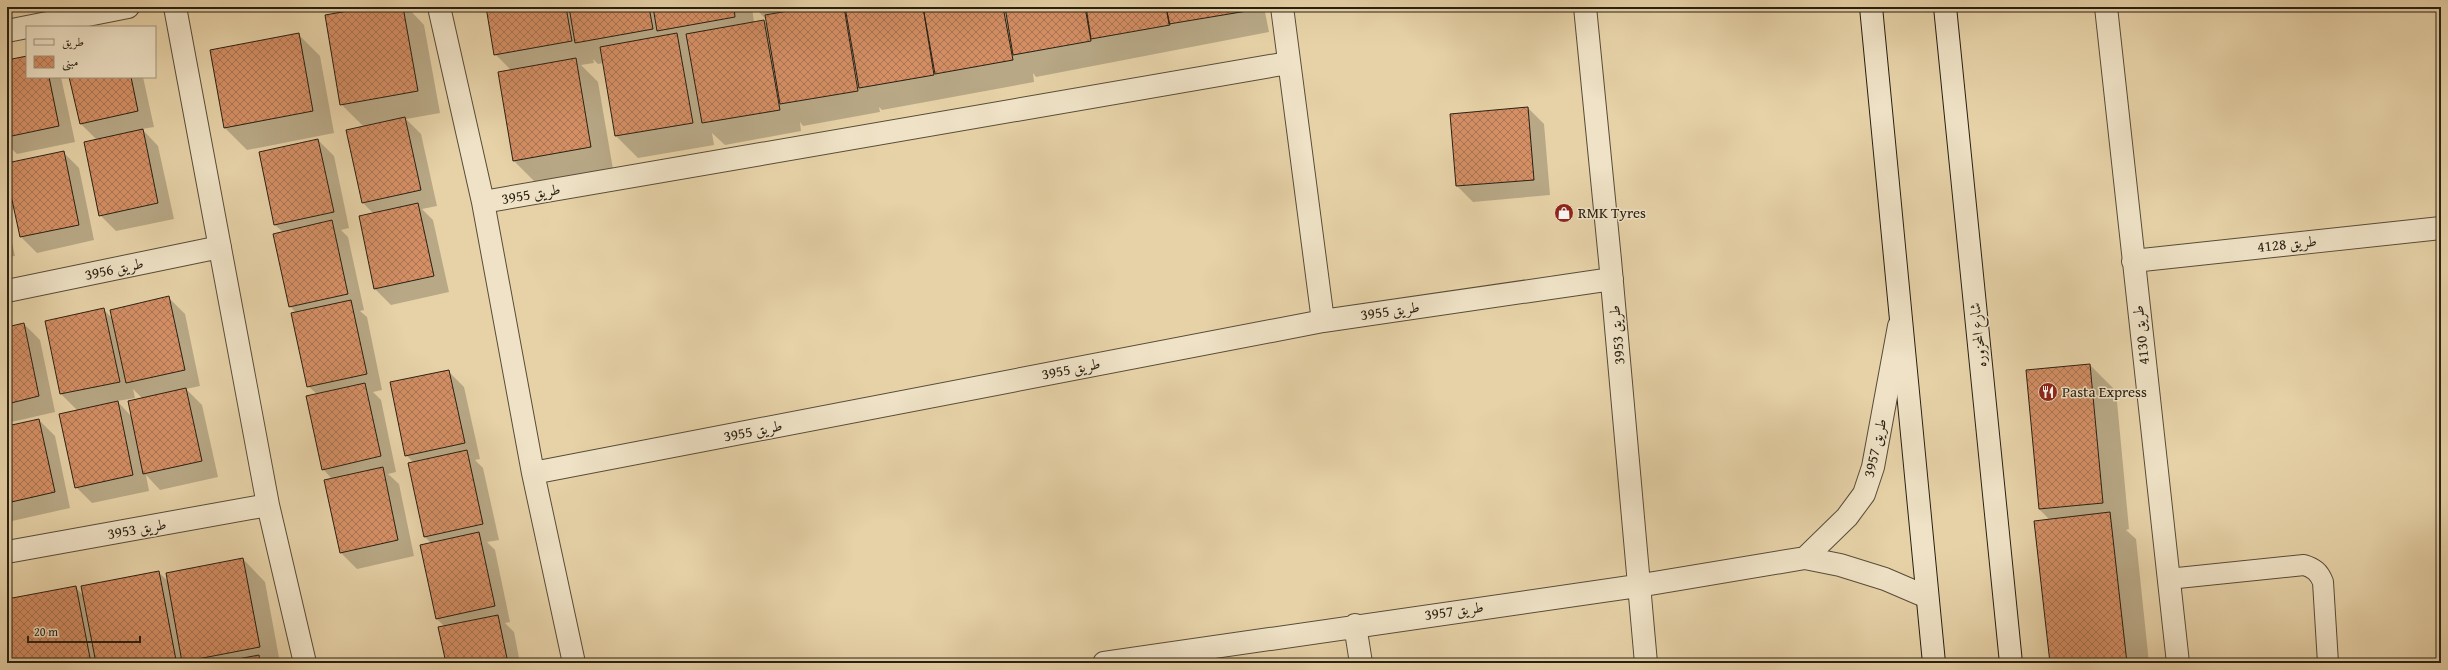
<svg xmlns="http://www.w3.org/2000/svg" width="2448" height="670" viewBox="0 0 2448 670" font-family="'Gentium Book Plus',Amiri,serif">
  <defs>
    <pattern id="building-cross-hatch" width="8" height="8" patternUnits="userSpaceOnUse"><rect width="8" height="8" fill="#d48f65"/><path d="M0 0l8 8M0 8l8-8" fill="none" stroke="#ac7452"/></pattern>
  </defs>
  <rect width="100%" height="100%" fill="#e7d2a8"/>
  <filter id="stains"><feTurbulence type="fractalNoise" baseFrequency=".005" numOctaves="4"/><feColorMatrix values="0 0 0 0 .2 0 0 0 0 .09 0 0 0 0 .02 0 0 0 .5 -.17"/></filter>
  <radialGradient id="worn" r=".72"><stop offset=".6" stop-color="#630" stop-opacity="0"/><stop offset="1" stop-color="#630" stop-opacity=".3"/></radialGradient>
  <path fill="#0003" fill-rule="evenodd" d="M 376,7 L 407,7 L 424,25 L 440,113 L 406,119 L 421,134 L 437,206 L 422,209 L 433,220 L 449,292 L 391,305 L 375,289 L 374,214 L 363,203 L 364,127 L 341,104 Z
    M 487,7 L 752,7 L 754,23 L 764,21 L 768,25 L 767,20 L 754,7 L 1264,7 L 1269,32 L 1036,77 L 1033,73 L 1034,82 L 882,110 L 879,107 L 880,112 L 803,126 L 800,122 L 801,131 L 725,145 L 712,133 L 714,145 L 638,158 L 616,136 L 603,63 L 598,64 L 593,59 L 594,63 L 581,65 L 598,82 L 613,169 L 536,183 L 514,161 L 499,73 L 511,70 L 495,54 Z
    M 298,34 L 320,56 L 334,133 L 247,150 L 225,128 Z
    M 27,57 L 27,77 L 61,77 L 75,142 L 17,154 L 7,144 L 7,61 Z
    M 70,77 L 143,77 L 154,127 L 142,129 L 158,146 L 174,219 L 116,231 L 100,215 L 97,140 L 80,123 Z
    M 1528,108 L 1544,124 L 1550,195 L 1473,202 L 1457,186 Z
    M 318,140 L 334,156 L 349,228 L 341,230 L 348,237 L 364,310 L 360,311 L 367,317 L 382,390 L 373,392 L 381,400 L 396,472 L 388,474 L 399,484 L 414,556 L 357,569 L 341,553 L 332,479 L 323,469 L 317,394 L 308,386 L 296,313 L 290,306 L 283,232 L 275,225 Z
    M 63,152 L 79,168 L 94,240 L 37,253 L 21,237 L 7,164 Z
    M 7,220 L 15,256 L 7,257 Z
    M 169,298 L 185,314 L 200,386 L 186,389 L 202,405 L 218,477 L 160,490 L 146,475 L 149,491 L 92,503 L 76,487 L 78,411 L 61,394 L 46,322 L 103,309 L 113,319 ZM 133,389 L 143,399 L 132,417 L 117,401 L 135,398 Z
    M 24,324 L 40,340 L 55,412 L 7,423 L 7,328 Z
    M 2090,365 L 2116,391 L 2129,529 L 2126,530 L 2136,539 L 2149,663 L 2051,663 L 2050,520 L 2039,509 Z
    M 448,371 L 464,387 L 480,459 L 475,460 L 483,468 L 499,540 L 487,542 L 495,550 L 510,622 L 505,623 L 514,632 L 520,663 L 447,663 L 445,627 L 436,618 L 432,544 L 425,537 L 414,463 L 406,455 Z
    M 39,420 L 55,436 L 70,508 L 12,521 L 7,516 L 7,427 Z
    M 243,559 L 265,582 L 280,663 L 7,663 L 7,600 L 76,588 L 84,596 L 158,572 L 169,582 Z"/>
  <path fill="url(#building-cross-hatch)" stroke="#292013" d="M 371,7 L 403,7 L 418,91 L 340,105 L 325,15 Z
    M 486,7 L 566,7 L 572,41 L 494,55 Z
    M 569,7 L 649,7 L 653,29 L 575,43 Z
    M 653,7 L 734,7 L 735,17 L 657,31 Z
    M 811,7 L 844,7 L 858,91 L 780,104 L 765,15 Z
    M 845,7 L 923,7 L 934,75 L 859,88 Z
    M 923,7 L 1003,7 L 1013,60 L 935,74 Z
    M 1005,7 L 1085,7 L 1091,41 L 1013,55 Z
    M 1086,7 L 1166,7 L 1170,25 L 1091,39 Z
    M 1166,7 L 1247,7 L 1247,11 L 1169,24 Z
    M 764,20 L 780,110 L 702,123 L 686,34 Z
    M 299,33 L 313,111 L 224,128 L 210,50 Z
    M 677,33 L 693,123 L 615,136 L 600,47 Z
    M 27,56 L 27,77 L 49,77 L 59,126 L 7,137 L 7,60 Z
    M 576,58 L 591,147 L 513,161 L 498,72 Z
    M 69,77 L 131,77 L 138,111 L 80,124 Z
    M 1528,107 L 1534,180 L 1456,186 L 1450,114 Z
    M 405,117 L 421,190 L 362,203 L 346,130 Z
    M 143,129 L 158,203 L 99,216 L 84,142 Z
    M 318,139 L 334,212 L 274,225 L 259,152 Z
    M 64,151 L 79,225 L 20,237 L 7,177 L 7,163 Z
    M 418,203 L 434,276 L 374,289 L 359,216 Z
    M 332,220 L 348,294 L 289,307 L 273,234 Z
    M 169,296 L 185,370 L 126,383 L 110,310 Z
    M 351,300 L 367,374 L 307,387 L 291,313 Z
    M 104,308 L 120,382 L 60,394 L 45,321 Z
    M 24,323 L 39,396 L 7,404 L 7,327 Z
    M 2090,364 L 2103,503 L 2039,509 L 2026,370 Z
    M 449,370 L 465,443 L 405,456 L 390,382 Z
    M 365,383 L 381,456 L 322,470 L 306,396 Z
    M 186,388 L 202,461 L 143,474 L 128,401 Z
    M 118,401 L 133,475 L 75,488 L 59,414 Z
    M 39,419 L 55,492 L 7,503 L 7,426 Z
    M 467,450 L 483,524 L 424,537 L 408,463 Z
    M 383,467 L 398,540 L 340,553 L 324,480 Z
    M 2110,512 L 2127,663 L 2050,663 L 2034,521 Z
    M 479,532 L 495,606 L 436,619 L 420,545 Z
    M 243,558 L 260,647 L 182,662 L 166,573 Z
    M 159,571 L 176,660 L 159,663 L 96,663 L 81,586 Z
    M 76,586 L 91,663 L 10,663 L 7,646 L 7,599 Z
    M 498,615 L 508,663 L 446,663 L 438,627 Z
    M 259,655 L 260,663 L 217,663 Z"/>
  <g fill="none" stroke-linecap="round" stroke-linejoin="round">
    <defs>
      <path id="service" d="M 2168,579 L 2304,565 C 2314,568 2319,572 2323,582 L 2328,663"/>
      <path id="minor" d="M 175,7 L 268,505 L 305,663
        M 439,7 L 483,202 L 533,473 L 574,663
        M 1282,7 L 1323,321
        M 1585,7 L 1610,260 L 1646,663
        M 2106,7 L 2178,663
        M 7,31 L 128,7
        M 483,202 L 1288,63
        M 2133,261 L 2441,228
        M 7,291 L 220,247
        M 533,473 L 1323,321 L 1612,279
        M 7,552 L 268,505
        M 1805,558 L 1847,517 L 1864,494 L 1873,467 L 1899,326
        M 1355,625 L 1361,663
        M 1104,663 L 1637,586 L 1805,558 L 1840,565 L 1885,579 L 1927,597"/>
      <path id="secondary" d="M 1871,7 L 1934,663
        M 1945,7 L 2011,663"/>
    </defs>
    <use href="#service" stroke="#584c38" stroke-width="22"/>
    <use href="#minor" stroke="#584c38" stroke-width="24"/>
    <use href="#secondary" stroke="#292013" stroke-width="24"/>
    <use href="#service" stroke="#efe2c6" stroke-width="20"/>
    <use href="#minor" stroke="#efe2c6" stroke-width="22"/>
    <use href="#secondary" stroke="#efe2c6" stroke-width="22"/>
  </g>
  <defs>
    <symbol id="shop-disc" viewBox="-11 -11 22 22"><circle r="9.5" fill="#8f2418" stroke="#efe2c6"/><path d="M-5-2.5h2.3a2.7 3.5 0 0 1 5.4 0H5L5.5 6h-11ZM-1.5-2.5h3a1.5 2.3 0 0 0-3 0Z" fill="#fff"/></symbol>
    <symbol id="restaurant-disc" viewBox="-11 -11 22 22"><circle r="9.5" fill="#8f2418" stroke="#efe2c6"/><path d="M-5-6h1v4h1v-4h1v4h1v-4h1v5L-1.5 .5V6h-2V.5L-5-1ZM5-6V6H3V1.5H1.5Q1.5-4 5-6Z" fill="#fff"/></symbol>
  </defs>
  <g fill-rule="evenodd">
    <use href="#shop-disc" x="1553" y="202" width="22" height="22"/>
    <use href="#restaurant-disc" x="2037" y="381" width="22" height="22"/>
  </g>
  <g text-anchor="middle" stroke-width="3" stroke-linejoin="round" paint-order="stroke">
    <g font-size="15" fill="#292013" stroke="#efe2c6">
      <text transform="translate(531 194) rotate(-10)" y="5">طريق 3955</text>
      <text transform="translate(2287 244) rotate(-6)" y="5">طريق 4128</text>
      <text transform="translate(114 269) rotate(-12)" y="5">طريق 3956</text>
      <text transform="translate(1390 311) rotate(-8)" y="5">طريق 3955</text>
      <text transform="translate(1617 335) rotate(-95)" y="5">طريق 3953</text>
      <text transform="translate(1978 335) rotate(-96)" y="5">شارع المحزوره</text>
      <text transform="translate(2141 335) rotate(-96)" y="5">طريق 4130</text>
      <text transform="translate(1071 369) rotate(-11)" y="5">طريق 3955</text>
      <text transform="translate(753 431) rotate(-11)" y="5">طريق 3955</text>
      <text transform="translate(1875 448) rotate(-77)" y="5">طريق 3957</text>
      <text transform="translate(137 529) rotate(-10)" y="5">طريق 3953</text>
      <text transform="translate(1454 611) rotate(-8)" y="5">طريق 3957</text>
    </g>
    <g font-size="15" fill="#292013" stroke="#efe2c6" text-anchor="start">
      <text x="1578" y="218">RMK Tyres</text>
      <text x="2062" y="397">Pasta Express</text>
    </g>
  </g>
  <rect width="2448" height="670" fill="none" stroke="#e7d2a8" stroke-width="24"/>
  <rect x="8" y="8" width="2432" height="654" fill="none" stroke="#292013" stroke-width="2"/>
  <rect x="12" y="12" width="2424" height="646" fill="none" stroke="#292013"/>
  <rect x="26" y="26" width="130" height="52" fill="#efe2c6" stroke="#a0947e"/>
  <rect x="34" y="39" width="20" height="6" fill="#efe2c6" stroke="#a0947e"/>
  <text x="62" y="46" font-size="12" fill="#292013">طريق</text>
  <rect x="34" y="56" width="20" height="12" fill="url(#building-cross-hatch)" stroke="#a0947e"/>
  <text x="62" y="66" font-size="12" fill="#292013">مبنى</text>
  <path d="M28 636v6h112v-6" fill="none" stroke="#292013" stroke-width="2"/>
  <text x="34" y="636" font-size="12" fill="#292013" stroke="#efe2c6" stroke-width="3" paint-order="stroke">20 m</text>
  <rect width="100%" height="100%" filter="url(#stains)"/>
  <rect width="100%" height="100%" fill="url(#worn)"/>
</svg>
